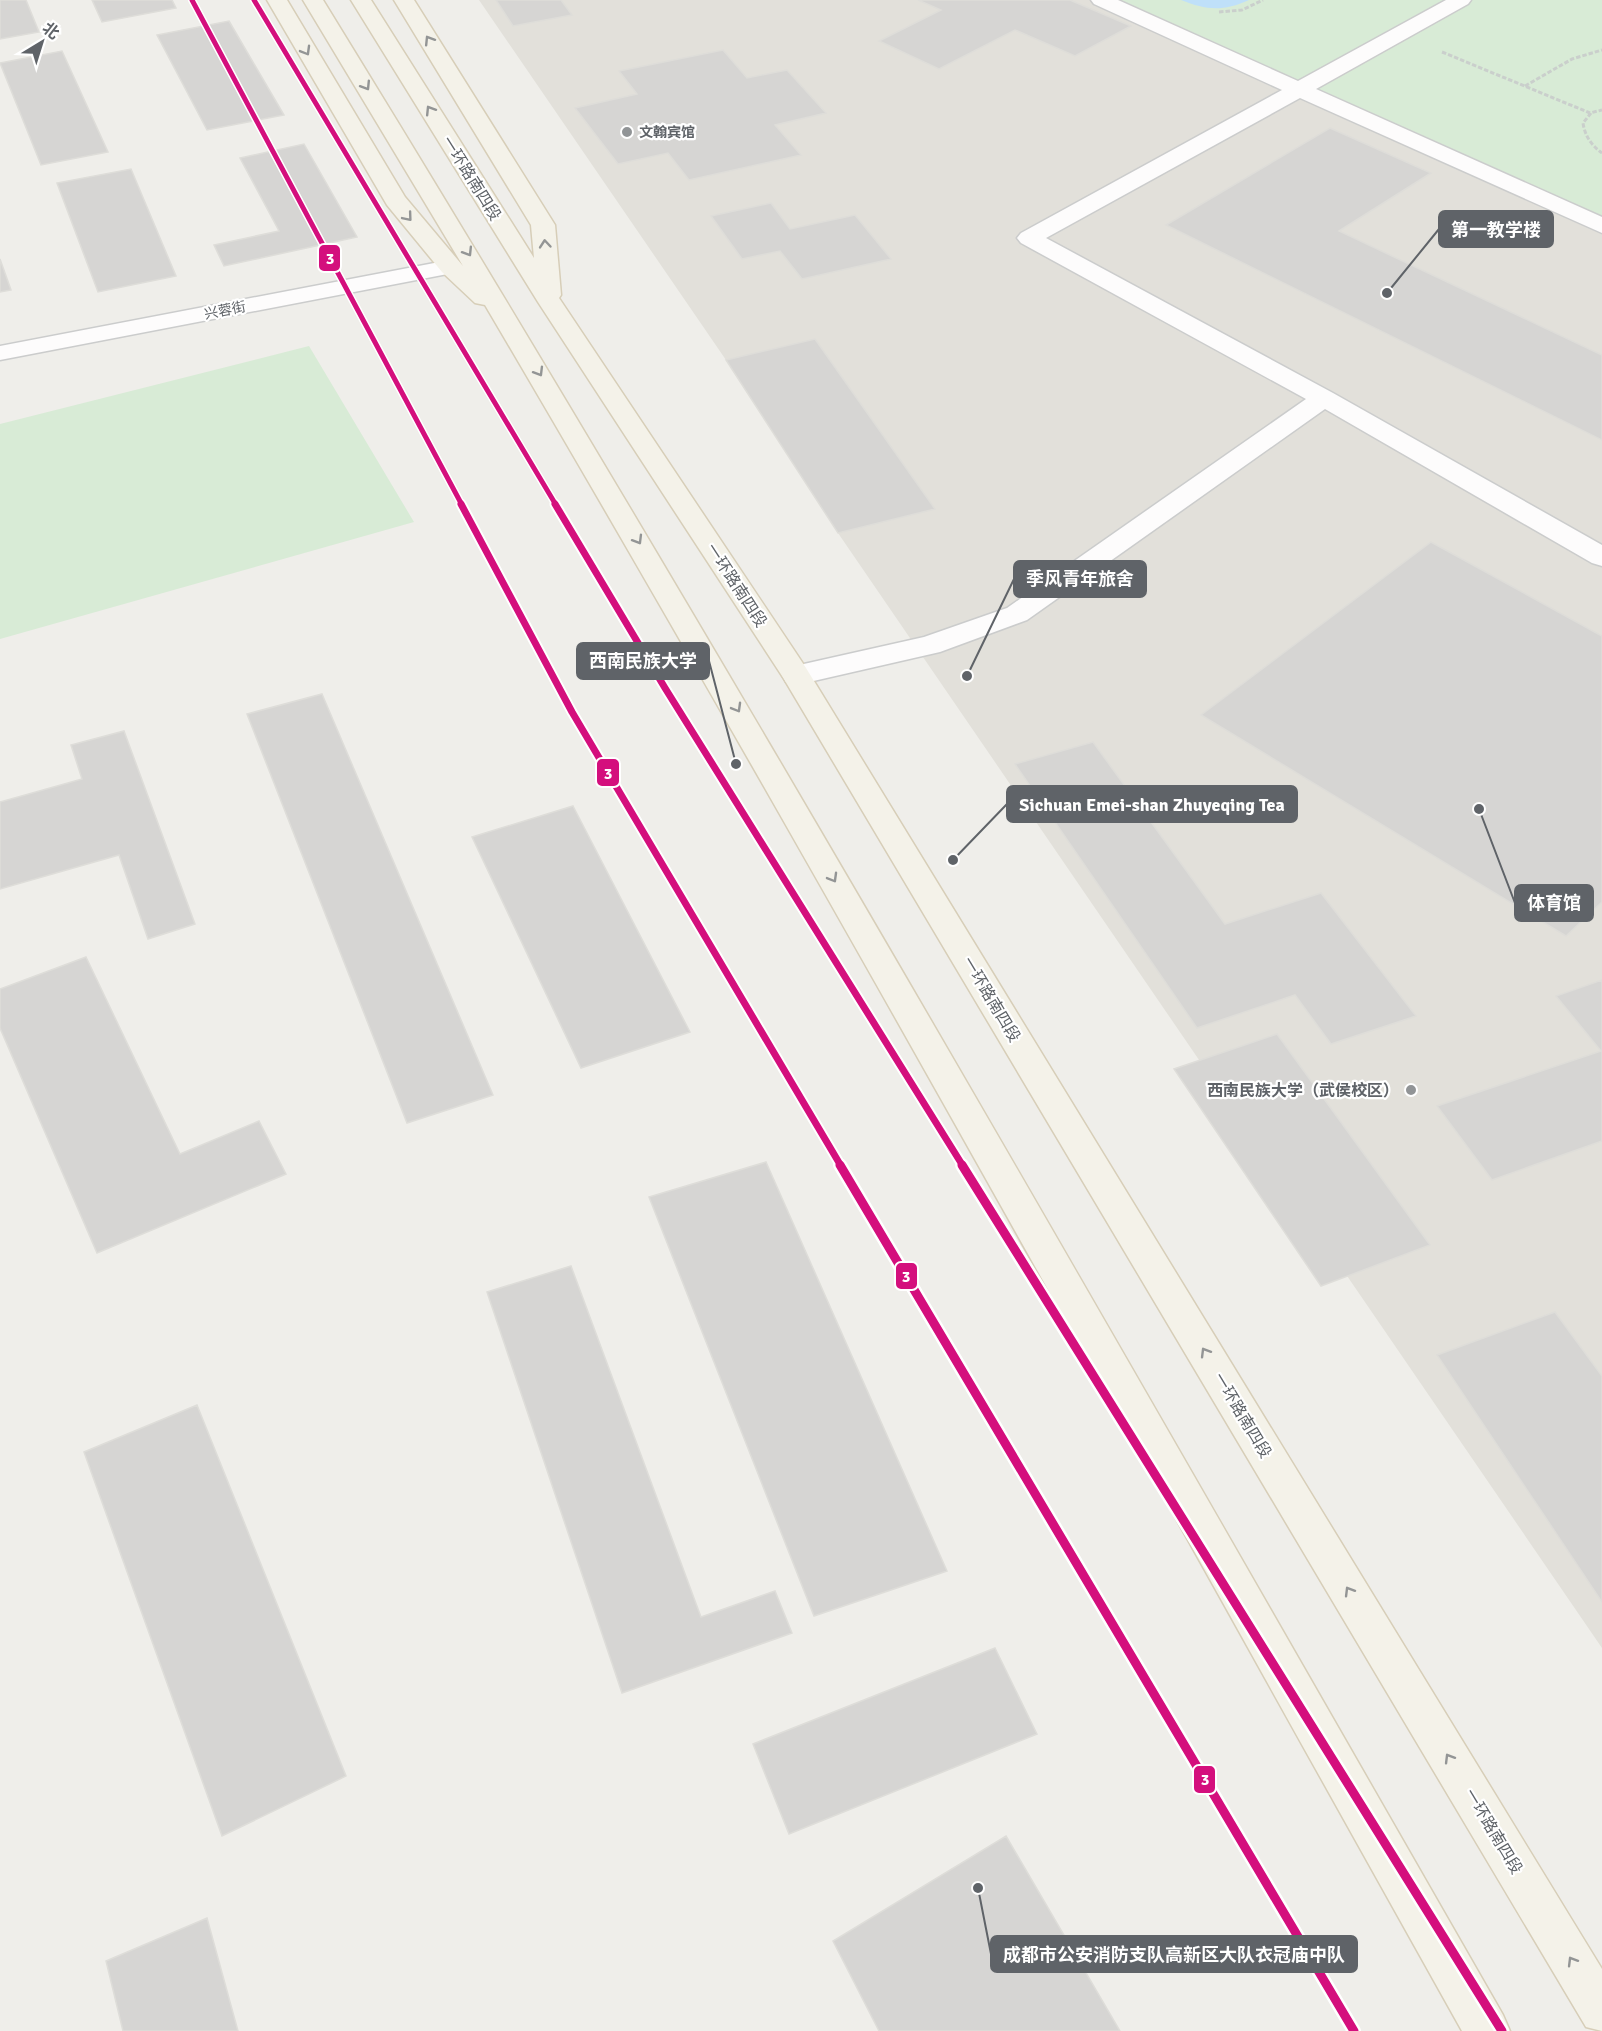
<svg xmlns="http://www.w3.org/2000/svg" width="1602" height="2031" viewBox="0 0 1602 2031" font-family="Signika,'Noto Sans SC',sans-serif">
  <rect width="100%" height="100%" fill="#efeeea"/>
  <path fill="#e2e0da" d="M 479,0 L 1602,0 L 1602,1648 L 838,533 L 726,360 Z"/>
  <path fill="#d8ebd6" d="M 1101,0 L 1602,0 L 1602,226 Z
    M 309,346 L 414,522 L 0,639 L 0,424 Z"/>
  <path fill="#bfe0f9" d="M 1181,0 L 1249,0 C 1222,12 1206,10 1181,0 Z"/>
  <path fill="#d6d5d3" stroke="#deddd9" stroke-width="1.5" d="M 0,0 L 26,0 L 39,32 L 0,39 Z
    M 92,0 L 172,0 L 176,8 L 102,22 Z
    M 496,0 L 561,0 L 572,15 L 513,26 Z
    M 918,0 L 1070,0 L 1131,26 L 1075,56 L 1015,30 L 939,69 L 879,41 L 941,10 Z
    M 229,21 L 284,115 L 207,130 L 157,35 Z
    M 723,50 L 747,78 L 787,70 L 826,113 L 775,125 L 801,155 L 689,180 L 668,153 L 618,164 L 575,108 L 637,94 L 619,71 Z
    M 62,51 L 108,152 L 41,165 L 0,63 Z
    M 1330,128 L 1431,173 L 1339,231 L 1602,355 L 1602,440 L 1166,225 Z
    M 304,144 L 357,237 L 224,266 L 214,245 L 279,231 L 240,158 Z
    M 131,169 L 176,276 L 98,292 L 57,183 Z
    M 771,203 L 790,229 L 855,215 L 891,259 L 802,279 L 780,251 L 742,259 L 711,216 Z
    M 0,259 L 11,290 L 0,292 Z
    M 815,339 L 935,509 L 838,533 L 726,360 Z
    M 1431,542 L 1602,636 L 1602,902 L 1566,936 L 1201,715 Z
    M 322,694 L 493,1095 L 407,1123 L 247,714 Z
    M 124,731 L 195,924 L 148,939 L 119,855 L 0,889 L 0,802 L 82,779 L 71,745 Z
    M 1093,742 L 1225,924 L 1321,893 L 1416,1016 L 1331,1044 L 1295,995 L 1197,1028 L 1015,764 Z
    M 573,806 L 690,1032 L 581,1068 L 472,837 Z
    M 86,957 L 180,1154 L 259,1121 L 286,1174 L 97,1253 L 0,1028 L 0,989 Z
    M 1602,980 L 1602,1141 L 1492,1180 L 1437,1106 L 1601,1051 L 1556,996 Z
    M 1277,1034 L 1430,1245 L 1321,1286 L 1174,1069 Z
    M 766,1162 L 947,1571 L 814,1616 L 649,1197 Z
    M 571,1266 L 701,1617 L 775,1591 L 792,1633 L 622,1693 L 487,1292 Z
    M 1555,1312 L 1602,1376 L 1602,1602 L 1437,1355 Z
    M 197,1405 L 346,1776 L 222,1836 L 84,1452 Z
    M 995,1648 L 1037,1734 L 789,1834 L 753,1744 Z
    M 1006,1836 L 1120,2031 L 879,2031 L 833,1941 Z
    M 207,1918 L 238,2031 L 123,2031 L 106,1961 Z"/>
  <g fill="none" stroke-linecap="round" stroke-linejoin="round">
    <defs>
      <path id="minor" d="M 1091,0 L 1118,0 L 1298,81 L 1446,0 L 1471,0 L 1468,4 L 1316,89 L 1602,217 L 1602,233 L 1300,98 L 1046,238 L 1333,393 L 1602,545 L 1602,566 L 1592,563 L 1325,409 L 1027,620 L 940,652 L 796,685 L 786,682 L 782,675 L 786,668 L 924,637 L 1007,608 L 1306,399 L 1021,243 L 1017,238 L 1021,233 L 1282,90 L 1094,4 Z
        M 450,260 L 458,262 L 462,267 L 458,272 L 0,360 L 0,346 Z"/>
      <path id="major" d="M 267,0 L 287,0 L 405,197 L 463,266 L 303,0 L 323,0 C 731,663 1116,1340 1503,2015 L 1510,2031 L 1462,2031 C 1139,1454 821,875 485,305 L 475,303 L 442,272 L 387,205 Z
        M 351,0 L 371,0 L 534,258 L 531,225 L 394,0 L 414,0 L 555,225 L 561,295 L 559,298 L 806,668 L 1602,1969 L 1602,2031 L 1586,2027 L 784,679 L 538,302 Z"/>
    </defs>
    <use href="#minor" stroke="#cbcccc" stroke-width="3"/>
    <use href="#major" stroke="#d7ceb8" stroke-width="3"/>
    <path stroke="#cacfcc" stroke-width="3" stroke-dasharray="4.5 2" stroke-linecap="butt" d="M 1219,12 L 1242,10 L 1263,0
      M 1442,52 L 1590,113 L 1602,110
      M 1525,86 L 1572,59 L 1602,50
      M 1591,113 L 1583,123 C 1585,136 1591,145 1602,153"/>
    <use href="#minor" fill="#fdfcfc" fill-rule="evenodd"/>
    <use href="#major" fill="#f4f2e9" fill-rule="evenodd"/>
    <defs>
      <path id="metro-1-far2" d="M 192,0 L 462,505
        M 254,0 L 556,505"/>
      <path id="metro-1-far1" d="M 461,504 L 572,712 L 841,1166
        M 555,504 L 665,688 L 963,1166"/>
      <path id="metro-1" d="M 840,1165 L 1354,2031
        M 962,1165 L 1502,2031"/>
    </defs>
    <use href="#metro-1-far2" stroke="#fff" stroke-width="8"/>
    <use href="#metro-1-far1" stroke="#fff" stroke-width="11"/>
    <use href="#metro-1" stroke="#fff" stroke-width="14"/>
    <use href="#metro-1-far2" stroke="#d40f7d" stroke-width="5"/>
    <use href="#metro-1-far1" stroke="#d40f7d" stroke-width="7"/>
    <use href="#metro-1" stroke="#d40f7d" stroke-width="9"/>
  </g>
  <defs><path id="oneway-chevron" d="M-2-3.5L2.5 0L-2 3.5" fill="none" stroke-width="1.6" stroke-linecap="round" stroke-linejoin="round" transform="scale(1.5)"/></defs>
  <g stroke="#939595">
    <use href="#oneway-chevron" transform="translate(429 40) rotate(-122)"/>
    <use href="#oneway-chevron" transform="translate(306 51) rotate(60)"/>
    <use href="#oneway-chevron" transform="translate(366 86) rotate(58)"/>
    <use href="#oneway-chevron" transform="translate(430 110) rotate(-122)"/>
    <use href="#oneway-chevron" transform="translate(408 217) rotate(50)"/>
    <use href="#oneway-chevron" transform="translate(545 244) rotate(-95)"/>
    <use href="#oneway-chevron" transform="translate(468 252) rotate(58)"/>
    <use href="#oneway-chevron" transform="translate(539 372) rotate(59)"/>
    <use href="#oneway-chevron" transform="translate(638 540) rotate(59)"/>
    <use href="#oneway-chevron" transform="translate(737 708) rotate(60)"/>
    <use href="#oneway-chevron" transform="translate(833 878) rotate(60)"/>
    <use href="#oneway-chevron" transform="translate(1205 1352) rotate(-121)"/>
    <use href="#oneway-chevron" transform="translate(1349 1591) rotate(-121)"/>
    <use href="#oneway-chevron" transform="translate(1449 1758) rotate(-121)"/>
    <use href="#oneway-chevron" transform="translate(1572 1961) rotate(-121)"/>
  </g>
  <g fill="#919496" stroke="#fff" stroke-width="2">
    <circle cx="627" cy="132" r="6"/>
    <circle cx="1411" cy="1090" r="6"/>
  </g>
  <g text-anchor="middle" stroke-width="4.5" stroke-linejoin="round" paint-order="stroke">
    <g font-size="14" font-weight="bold" fill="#5f6368" stroke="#fff" text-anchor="start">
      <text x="639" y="137">文翰宾馆</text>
    </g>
    <g font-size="14" fill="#5f6368" stroke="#fff">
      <text transform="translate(225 310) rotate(-11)" y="5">兴蓉街</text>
    </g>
    <g font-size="16" fill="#5f6368" stroke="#fff">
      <text transform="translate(472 178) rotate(58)" y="6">一环路南四段</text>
      <text transform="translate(737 585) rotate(57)" y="6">一环路南四段</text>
      <text transform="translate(992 999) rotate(59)" y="6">一环路南四段</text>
      <text transform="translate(1243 1415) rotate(59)" y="6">一环路南四段</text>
      <text transform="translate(1494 1831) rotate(59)" y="6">一环路南四段</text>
    </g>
    <g font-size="16" font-weight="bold" fill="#5f6368" stroke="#fff" text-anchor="end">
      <text x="1399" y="1096">西南民族大学（武侯校区）</text>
    </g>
  </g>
  <path fill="none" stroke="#5f6368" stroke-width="2" d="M1387 293L1439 229M967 676L1014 579M736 764L709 661M953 860L1007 804M1479 809L1515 903M978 1888L991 1954"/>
  <g fill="#5f6368" stroke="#fff" stroke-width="2">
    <circle cx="1387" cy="293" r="6"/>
    <circle cx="967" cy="676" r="6"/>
    <circle cx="736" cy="764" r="6"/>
    <circle cx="953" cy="860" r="6"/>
    <circle cx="1479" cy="809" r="6"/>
    <circle cx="978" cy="1888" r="6"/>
  </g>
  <g fill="#5f6368" stroke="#5f6368" stroke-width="2">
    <rect x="1439" y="211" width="114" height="36" rx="6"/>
    <rect x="1014" y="561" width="132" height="36" rx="6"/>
    <rect x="577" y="643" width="132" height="36" rx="6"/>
    <rect x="1007" y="786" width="290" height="36" rx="6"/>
    <rect x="1515" y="885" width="78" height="36" rx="6"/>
    <rect x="991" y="1936" width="366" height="36" rx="6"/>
  </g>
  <g font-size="18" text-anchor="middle" font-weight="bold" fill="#fff">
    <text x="1496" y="236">第一教学楼</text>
    <text x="1080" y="585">季风青年旅舍</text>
    <text x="643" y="667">西南民族大学</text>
    <text x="1152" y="811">Sichuan Emei-shan Zhuyeqing Tea</text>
    <text x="1554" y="909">体育馆</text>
    <text x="1174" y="1961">成都市公安消防支队高新区大队衣冠庙中队</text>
  </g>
  <g stroke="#fff" stroke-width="2">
    <rect x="318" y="244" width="23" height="28" rx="6" fill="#d40f7d"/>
    <rect x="596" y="758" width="24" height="29" rx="6" fill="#d40f7d"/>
    <rect x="895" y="1262" width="23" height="28" rx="6" fill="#d40f7d"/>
    <rect x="1193" y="1765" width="23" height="29" rx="6" fill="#d40f7d"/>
  </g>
  <g font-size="16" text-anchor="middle" font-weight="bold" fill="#fff">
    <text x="330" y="264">3</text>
    <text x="608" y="779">3</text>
    <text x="906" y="1282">3</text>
    <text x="1205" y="1785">3</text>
  </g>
  <g transform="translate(42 42) rotate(38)" stroke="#ffffff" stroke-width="4.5" paint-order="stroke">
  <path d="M0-4.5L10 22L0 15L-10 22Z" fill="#5f6368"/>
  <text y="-9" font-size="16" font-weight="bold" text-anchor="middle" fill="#5f6368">北</text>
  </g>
</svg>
